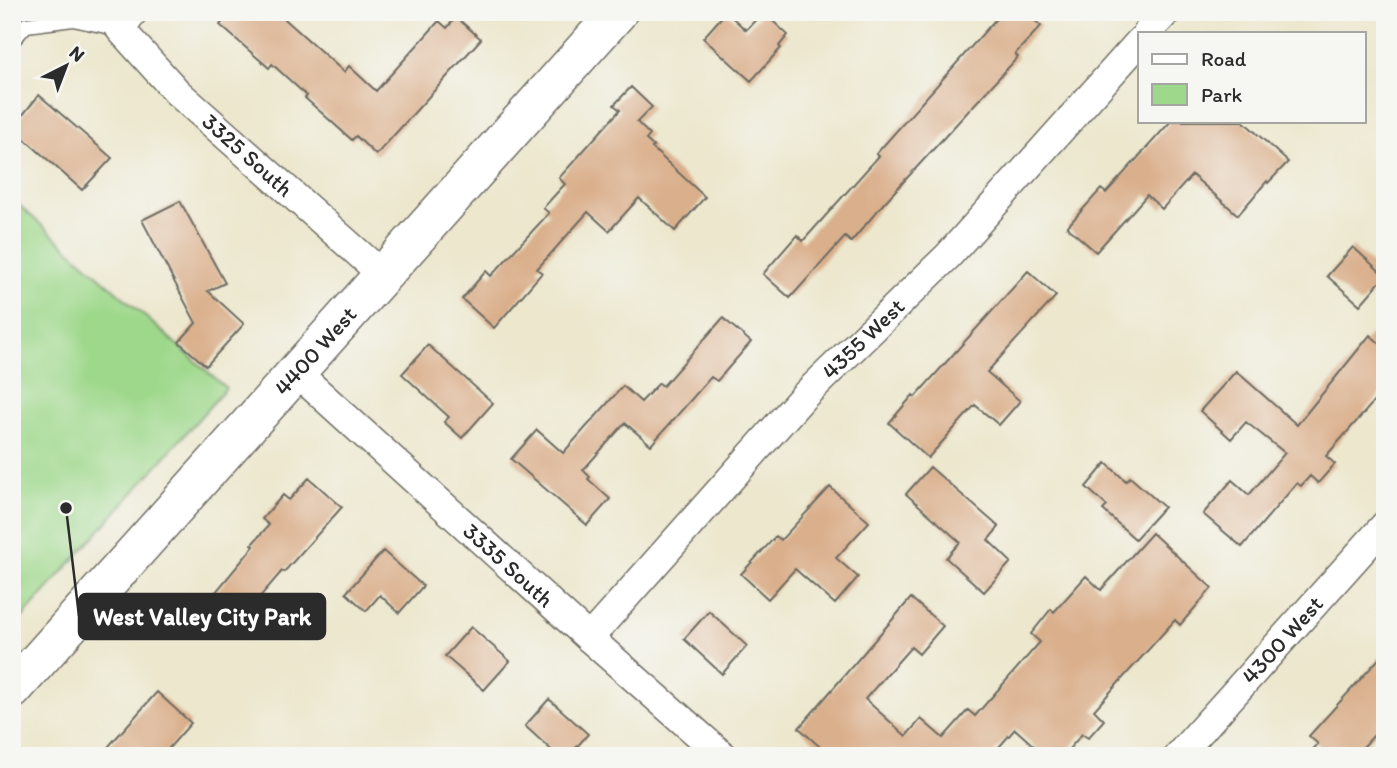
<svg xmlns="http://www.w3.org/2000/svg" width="1397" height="768" viewBox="0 0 1397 768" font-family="Itim,sans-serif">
  <rect width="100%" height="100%" fill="#f6f6f2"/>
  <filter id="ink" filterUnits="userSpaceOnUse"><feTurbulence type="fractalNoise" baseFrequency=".0143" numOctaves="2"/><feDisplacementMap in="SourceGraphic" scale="14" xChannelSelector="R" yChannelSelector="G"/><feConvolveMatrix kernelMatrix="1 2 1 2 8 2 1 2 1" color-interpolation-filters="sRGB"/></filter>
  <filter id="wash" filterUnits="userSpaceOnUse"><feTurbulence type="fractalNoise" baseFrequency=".00686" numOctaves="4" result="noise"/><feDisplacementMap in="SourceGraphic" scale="28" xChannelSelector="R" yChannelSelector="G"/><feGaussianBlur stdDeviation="1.57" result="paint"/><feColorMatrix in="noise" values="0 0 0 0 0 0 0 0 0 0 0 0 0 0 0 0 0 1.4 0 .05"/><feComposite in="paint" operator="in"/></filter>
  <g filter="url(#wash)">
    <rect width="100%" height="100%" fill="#ece7cd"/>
    <path fill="#9ed88b" stroke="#64825b" stroke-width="2" d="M 12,199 L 226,388 L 12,629 Z"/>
    <g id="blocks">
      <path fill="#daaf8b" d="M 231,12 L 277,12 L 344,72 L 349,66 L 376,91 L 439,21 L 447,28 L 456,17 L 481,39 L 376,155 L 356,136 L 352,140 L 305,98 L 307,96 L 272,64 L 269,68 L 220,25 Z
        M 726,12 L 746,30 L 763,12 L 788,35 L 779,46 L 781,48 L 751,81 L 703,38 Z
        M 1002,12 L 1025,12 L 1041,26 L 1015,54 L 1018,57 L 884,203 L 851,242 L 845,237 L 790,298 L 763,274 L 797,235 L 803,241 L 879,156 L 876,154 Z
        M 631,87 L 652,107 L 637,122 L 650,135 L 646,140 L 654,147 L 652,148 L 705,197 L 675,231 L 639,198 L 609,231 L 588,212 L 537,269 L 542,273 L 494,328 L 462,299 L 486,271 L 491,276 L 549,213 L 543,208 L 565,184 L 559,178 L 620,110 L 614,105 Z
        M 39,95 L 112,158 L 82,190 L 12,128 Z
        M 1171,121 L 1243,121 L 1288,162 L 1268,183 L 1267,181 L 1238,215 L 1192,175 L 1162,209 L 1147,195 L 1096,252 L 1067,227 L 1101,189 L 1106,193 Z
        M 180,201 L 225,283 L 208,291 L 244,324 L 206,366 L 179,342 L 196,323 L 142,220 Z
        M 1353,247 L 1385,276 L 1360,305 L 1327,276 Z
        M 1028,271 L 1056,296 L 987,372 L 1020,401 L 999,425 L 975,405 L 928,458 L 889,423 L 913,395 L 915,397 Z
        M 723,318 L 751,342 L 717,381 L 711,377 L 651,445 L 625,423 L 583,470 L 590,477 L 588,479 L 610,499 L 587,525 L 511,459 L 537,430 L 563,453 L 623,386 L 641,402 L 659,383 L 663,386 Z
        M 1370,335 L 1385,348 L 1385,389 L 1326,456 L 1335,464 L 1318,483 L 1310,476 L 1301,486 L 1297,483 L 1242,547 L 1203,514 L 1232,480 L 1249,495 L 1285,453 L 1246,422 L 1231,439 L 1200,411 L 1236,371 L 1297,425 Z
        M 428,345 L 493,403 L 462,438 L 444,422 L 449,417 L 402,374 Z
        M 1106,463 L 1126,481 L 1130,477 L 1164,507 L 1135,539 L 1103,510 L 1107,506 L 1086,487 Z
        M 930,467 L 999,527 L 988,540 L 1011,562 L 984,592 L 946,558 L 960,542 L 906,494 Z
        M 309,478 L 342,507 L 284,572 L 282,571 L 228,634 L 200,611 L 254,546 L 252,544 L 269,525 L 262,519 L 283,495 L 289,500 Z
        M 830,487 L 869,522 L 836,558 L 858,577 L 835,604 L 795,569 L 768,599 L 741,574 L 776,536 L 781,540 Z
        M 1152,533 L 1212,588 L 1180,625 L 1175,620 L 1094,710 L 1104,720 L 1088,738 L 1082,734 L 1063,756 L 1045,756 L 1015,729 L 991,756 L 830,756 L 799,728 L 911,598 L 943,626 L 919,654 L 911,647 L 865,699 L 906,736 L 921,719 L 943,738 L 968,710 L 975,716 L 1040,642 L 1031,634 L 1051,609 L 1054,612 L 1086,576 L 1101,590 Z
        M 383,551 L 423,586 L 399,613 L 380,595 L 366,611 L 346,593 Z
        M 709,611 L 747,646 L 722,674 L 684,639 Z
        M 471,627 L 510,661 L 484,690 L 445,656 Z
        M 1385,652 L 1385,723 L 1355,756 L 1307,756 L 1318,744 L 1309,736 Z
        M 157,692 L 191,723 L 162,756 L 100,756 Z
        M 549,699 L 588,734 L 569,756 L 558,756 L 525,726 Z"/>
    </g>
  </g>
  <g filter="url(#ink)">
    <use href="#blocks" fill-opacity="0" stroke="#6f6d64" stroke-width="2"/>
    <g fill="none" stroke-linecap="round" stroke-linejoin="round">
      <defs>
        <path id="lane" d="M 12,41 L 26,25 L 73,19 L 120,29"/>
        <g id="street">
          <path id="s1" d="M 133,12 L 120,29 L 177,92 L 383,275"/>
          <path d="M 1147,33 L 1166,12"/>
          <path id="s2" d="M 296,372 L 589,638 L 723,756"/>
          <path id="s3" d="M 589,638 L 803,397 L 948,256 L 1140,41"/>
          <path id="s4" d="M 1178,756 L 1385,525"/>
        </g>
        <g id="secondary">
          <path id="s5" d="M 12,690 L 618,12"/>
        </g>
      </defs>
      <use href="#lane" stroke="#6f6d64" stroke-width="17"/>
      <use href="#street" stroke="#6f6d64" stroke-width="31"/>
      <use href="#secondary" stroke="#6f6d64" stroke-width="41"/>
      <use href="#lane" stroke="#fff" stroke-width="14"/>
      <use href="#street" stroke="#fff" stroke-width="28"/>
      <use href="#secondary" stroke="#fff" stroke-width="38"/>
    </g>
  </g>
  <g text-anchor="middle" stroke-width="6" stroke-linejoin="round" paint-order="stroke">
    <g font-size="23" fill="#2b2b2b" stroke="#f6f6f2">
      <text dy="8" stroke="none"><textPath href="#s1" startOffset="201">3325 South</textPath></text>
      <text dy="8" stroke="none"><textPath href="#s3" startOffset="406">4355 West</textPath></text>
      <text dy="8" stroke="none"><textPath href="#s5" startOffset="455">4400 West</textPath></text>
      <text dy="8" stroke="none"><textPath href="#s2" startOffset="287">3335 South</textPath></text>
      <text dy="8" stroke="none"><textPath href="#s4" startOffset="156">4300 West</textPath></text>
    </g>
  </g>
  <path fill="none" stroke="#2b2b2b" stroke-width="2.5" d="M66 508L79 616"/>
  <circle fill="#2b2b2b" stroke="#f6f6f2" stroke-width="2.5" cx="66" cy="508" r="7"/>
  <rect fill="#2b2b2b" stroke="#2b2b2b" stroke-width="2.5" x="79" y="594" width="246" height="45" rx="7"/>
  <g font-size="24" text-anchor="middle" font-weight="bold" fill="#fff">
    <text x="202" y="625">West Valley City Park</text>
  </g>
  <rect width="1397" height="768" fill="none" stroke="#f6f6f2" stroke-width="42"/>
  <rect x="1138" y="32" width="228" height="91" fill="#f6f6f2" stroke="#a5a5a2" stroke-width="2"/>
  <rect x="1152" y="54" width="35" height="10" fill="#ffffff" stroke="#a5a5a2" stroke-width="2"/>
  <text x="1201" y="66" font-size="21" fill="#2b2b2b">Road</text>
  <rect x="1152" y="84" width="35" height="21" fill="#9ed88b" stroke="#a5a5a2" stroke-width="2"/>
  <text x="1201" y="102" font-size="21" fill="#2b2b2b">Park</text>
  <g transform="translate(66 66) rotate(42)" stroke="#f6f6f2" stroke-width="5" paint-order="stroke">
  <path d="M0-5L12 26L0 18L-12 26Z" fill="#2b2b2b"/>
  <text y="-10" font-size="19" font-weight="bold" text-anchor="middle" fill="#2b2b2b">N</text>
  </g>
</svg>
